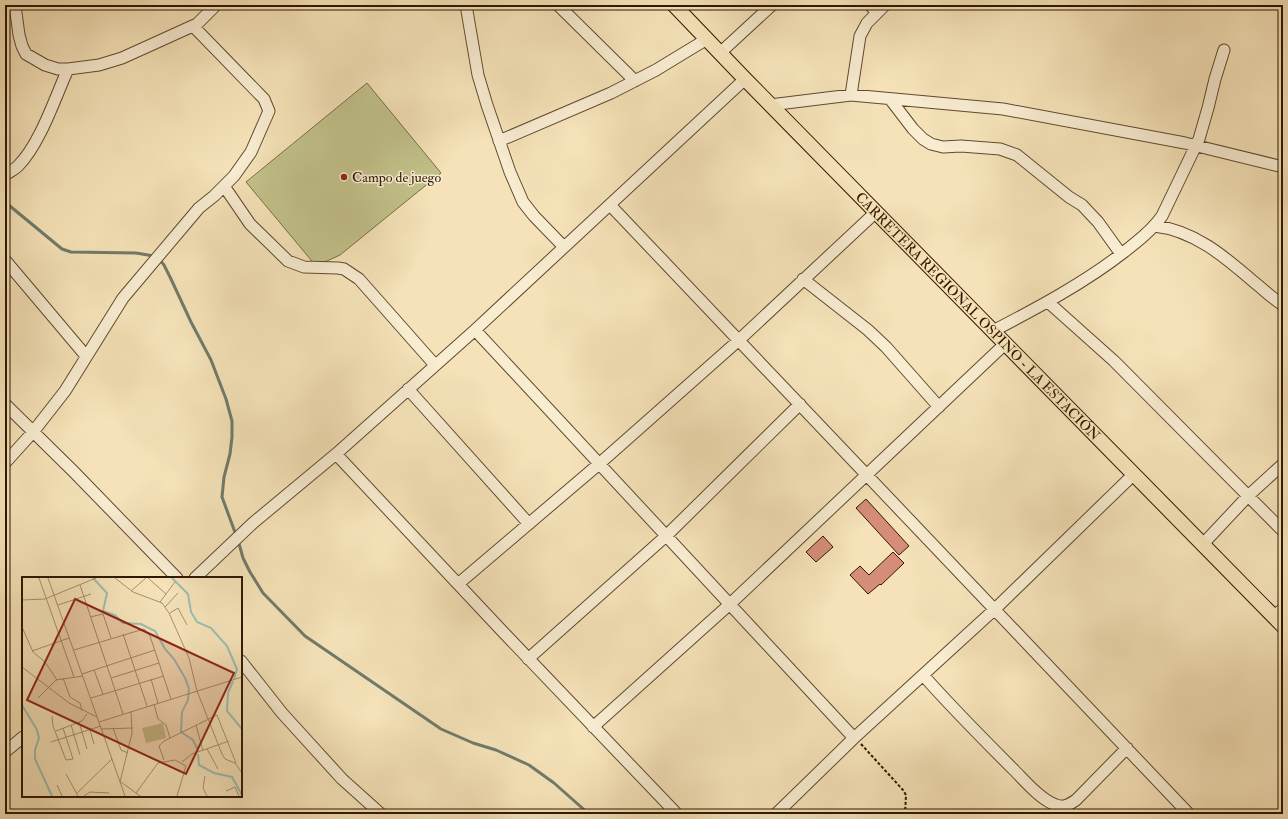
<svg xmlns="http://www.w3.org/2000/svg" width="1288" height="819" viewBox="0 0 1288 819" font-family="'IM FELL Double Pica',serif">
  <rect width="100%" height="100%" fill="#f5e2b8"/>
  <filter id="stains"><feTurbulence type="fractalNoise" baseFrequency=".005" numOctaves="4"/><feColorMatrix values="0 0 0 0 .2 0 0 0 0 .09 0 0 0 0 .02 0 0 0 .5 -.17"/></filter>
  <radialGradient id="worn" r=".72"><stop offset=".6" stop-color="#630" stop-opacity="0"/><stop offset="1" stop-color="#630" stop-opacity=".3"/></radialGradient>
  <path fill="#c2c18a" stroke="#786c45" d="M 367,83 L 441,173 L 340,255 L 316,266 L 246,182 Z"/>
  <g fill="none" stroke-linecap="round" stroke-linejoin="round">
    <path stroke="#707b6a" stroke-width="3" d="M 5,202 L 62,249 L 71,252 L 136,253 L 154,256
      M 159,259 L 164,265 L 171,279 L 191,322 L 211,360 L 226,399 L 232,421 L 232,437 L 230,454 L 224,477 L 222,497 L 236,535
      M 238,540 L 243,558 L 250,572 L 263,593 L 305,636 L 441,729 L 473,743 L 496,750 L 529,765 L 554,783 L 589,814"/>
  </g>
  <path fill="#d58d79" stroke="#2f1700" d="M 866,499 L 909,546 L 899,555 L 856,508 Z
    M 823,536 L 833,547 L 816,562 L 806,552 Z
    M 893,552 L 904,563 L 881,585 L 880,584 L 868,594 L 850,575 L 860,566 L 869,575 Z"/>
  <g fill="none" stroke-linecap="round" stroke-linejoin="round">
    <defs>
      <path id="minor" d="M 15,5 L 19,35 L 22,46 L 26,54 L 45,65 L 58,69 L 68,69 L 99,65 L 122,58 L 153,44 L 197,24 L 216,5
        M 466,5 L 478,75 L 487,105 L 510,172 L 523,202 L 534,216 L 564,247
        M 558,5 L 635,81
        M 870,5 L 877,13
        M 720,53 L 772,5
        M 851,95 L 860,36 L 867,23 L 885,5
        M 890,99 L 913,129 L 923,139 L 931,144 L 943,147 L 961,146 L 1000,149 L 1017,155 L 1069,197 L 1082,205 L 1098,222 L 1121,254
        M 770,105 L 851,95 L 1003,109 L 1185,143 L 1283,167
        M 499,141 L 611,93 L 656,70 L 707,39
        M 5,175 C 9,172 14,170 18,166 C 40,144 55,98 68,69
        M 224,186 L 250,224 L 288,261 L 304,267 L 338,268 L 344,269 L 359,279 L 435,365
        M 610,205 L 1189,814
        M 1154,226 C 1194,230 1225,257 1254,282 C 1264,290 1273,299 1283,305
        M 5,260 L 86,356
        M 803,279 L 868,330 L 886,347 L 939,407
        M 1048,302 L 1114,361 L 1283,531
        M 475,330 L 854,738
        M 993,331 C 1039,307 1084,283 1124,252 C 1138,241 1152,230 1162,216 L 1199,139 L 1208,108 L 1215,79 L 1224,50
        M 408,389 L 529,524
        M 5,404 L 74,472 L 177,578
        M 336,454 L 504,633 L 677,814
        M 5,463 L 33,432 L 65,391 L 123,298 L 199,208 L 214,196 L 234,176 L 251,152 L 269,111 L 264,99 L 193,26
        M 1203,544 L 1248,496 L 1283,464
        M 195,578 L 253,523 L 336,454 L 475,330 L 745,79
        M 458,584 L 599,464 L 739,340 L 876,212
        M 1273,616 L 1283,609
        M 528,659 L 666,536 L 800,404
        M 241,661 L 282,713 L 342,779 L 381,814
        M 923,675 C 952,708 983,739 1014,770 C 1025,781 1041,800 1056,805 C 1064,808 1070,804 1076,800 L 1127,748
        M 593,727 L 730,604 L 1006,343
        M 5,752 L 23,737
        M 776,814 L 854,738 L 995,609 L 1134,474"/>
      <g id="major">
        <path id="s1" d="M 674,5 L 745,79 L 1283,626"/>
      </g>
    </defs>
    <use href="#minor" stroke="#604a2e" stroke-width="13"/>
    <use href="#major" stroke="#2f1700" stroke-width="16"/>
    <path stroke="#2f1700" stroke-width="2" stroke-dasharray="3 2" stroke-linecap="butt" d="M 861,744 L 903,790 L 906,795 L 905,814"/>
    <use href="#minor" stroke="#f8ecd1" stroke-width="11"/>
    <use href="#major" stroke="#f5e2b8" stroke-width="14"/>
  </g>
  <circle fill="#8f2418" stroke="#f8ecd1" stroke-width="1.5" cx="344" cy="177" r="4"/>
  <g text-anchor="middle" stroke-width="3" stroke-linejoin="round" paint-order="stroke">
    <g font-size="14" fill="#2f1700" stroke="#f8ecd1" text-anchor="start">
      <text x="352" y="182">Campo de juego</text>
    </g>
    <g font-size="14" fill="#2f1700" stroke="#f8ecd1">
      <text dy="5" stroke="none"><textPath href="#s1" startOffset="435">CARRETERA REGIONAL OSPINO - LA ESTACIÓN</textPath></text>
    </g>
  </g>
  <g transform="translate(22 577)">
    <rect width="220" height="220" fill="#f5e2b8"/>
    <path d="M 141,146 L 144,161 L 124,166 L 120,151 Z" fill="#c2c18a"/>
    <path fill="none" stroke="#9cbdb1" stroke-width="2" d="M 71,1 L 85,16 L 81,34 L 93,38 L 101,46 L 119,47 L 133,54 L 143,72 L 152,82 L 163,101 L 167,112 L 166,123 L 160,135 L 159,155 L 171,163 L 176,173M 150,1 L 166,17 L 169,35 L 175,45 L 189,51 L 205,69 L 215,92 L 212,102M 211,104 L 206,116 L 205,134 L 220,152M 0,128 L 15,153 L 17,161 L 13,173 L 13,182 L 30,219M 176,177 L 177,188 L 192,196 L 210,200 L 220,218"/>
    <path fill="none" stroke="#a6916e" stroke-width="1" d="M 17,1 L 52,100M 26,1 L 103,219M 93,1 L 111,15 L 140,26 L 147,36 L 167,81 L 175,114 L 200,177 L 203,182 L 213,186 L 220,196M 126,1 L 144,17M 58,8 L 101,137M 109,14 L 124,1M 0,23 L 23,22 L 74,1M 138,25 L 153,5M 36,28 L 69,17M 143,30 L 156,16M 148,36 L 156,31 L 165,48M 68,40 L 81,37 L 89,61M 0,50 L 11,75 L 23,85 L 35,103M 101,57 L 125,129M 52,73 L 122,52 L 128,59 L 149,122M 10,74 L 47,61M 0,90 L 47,126 L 75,140M 72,93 L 81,117M 60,97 L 133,73M 41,101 L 48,120 L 58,126 L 60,134M 89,101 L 137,86M 129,102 L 136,126M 16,121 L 34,103 L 61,99M 69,121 L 142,99M 132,127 L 136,142 L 144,148 L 148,161M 30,139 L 31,149 L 44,183 L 51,182 L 41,151M 57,145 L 65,172M 77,145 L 220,100M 49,148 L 58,178M 174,148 L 181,174M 91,151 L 99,173 L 106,176M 79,152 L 111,151M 68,153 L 72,167M 34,154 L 60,144 L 65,137M 29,165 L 79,149M 185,172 L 196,192M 142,183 L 137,169 L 142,164 L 195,138 L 214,186M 160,185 L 170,177 L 207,164M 44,197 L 56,219M 183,199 L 181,211 L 185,219M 98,205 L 110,156 L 109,134M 99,205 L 118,219M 35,208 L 40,219M 204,214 L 213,210 L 217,219M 55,216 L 90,182M 114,216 L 136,186 L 153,183 L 164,189 L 155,219M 62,219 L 68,215 L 87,216"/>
    <path fill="#8f2418" fill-opacity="0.15" stroke="#8f2418" stroke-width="2" d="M 53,22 L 212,96 L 164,197 L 5,123 Z"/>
    <rect width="220" height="220" fill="none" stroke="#2f1700" stroke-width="2"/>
  </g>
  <rect width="1288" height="819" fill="none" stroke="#f5e2b8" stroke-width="20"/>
  <rect x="6" y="6" width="1276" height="807" fill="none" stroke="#2f1700" stroke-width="2"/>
  <rect x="10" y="10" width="1268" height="799" fill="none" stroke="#2f1700"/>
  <rect width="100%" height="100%" filter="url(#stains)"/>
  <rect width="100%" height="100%" fill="url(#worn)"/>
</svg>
